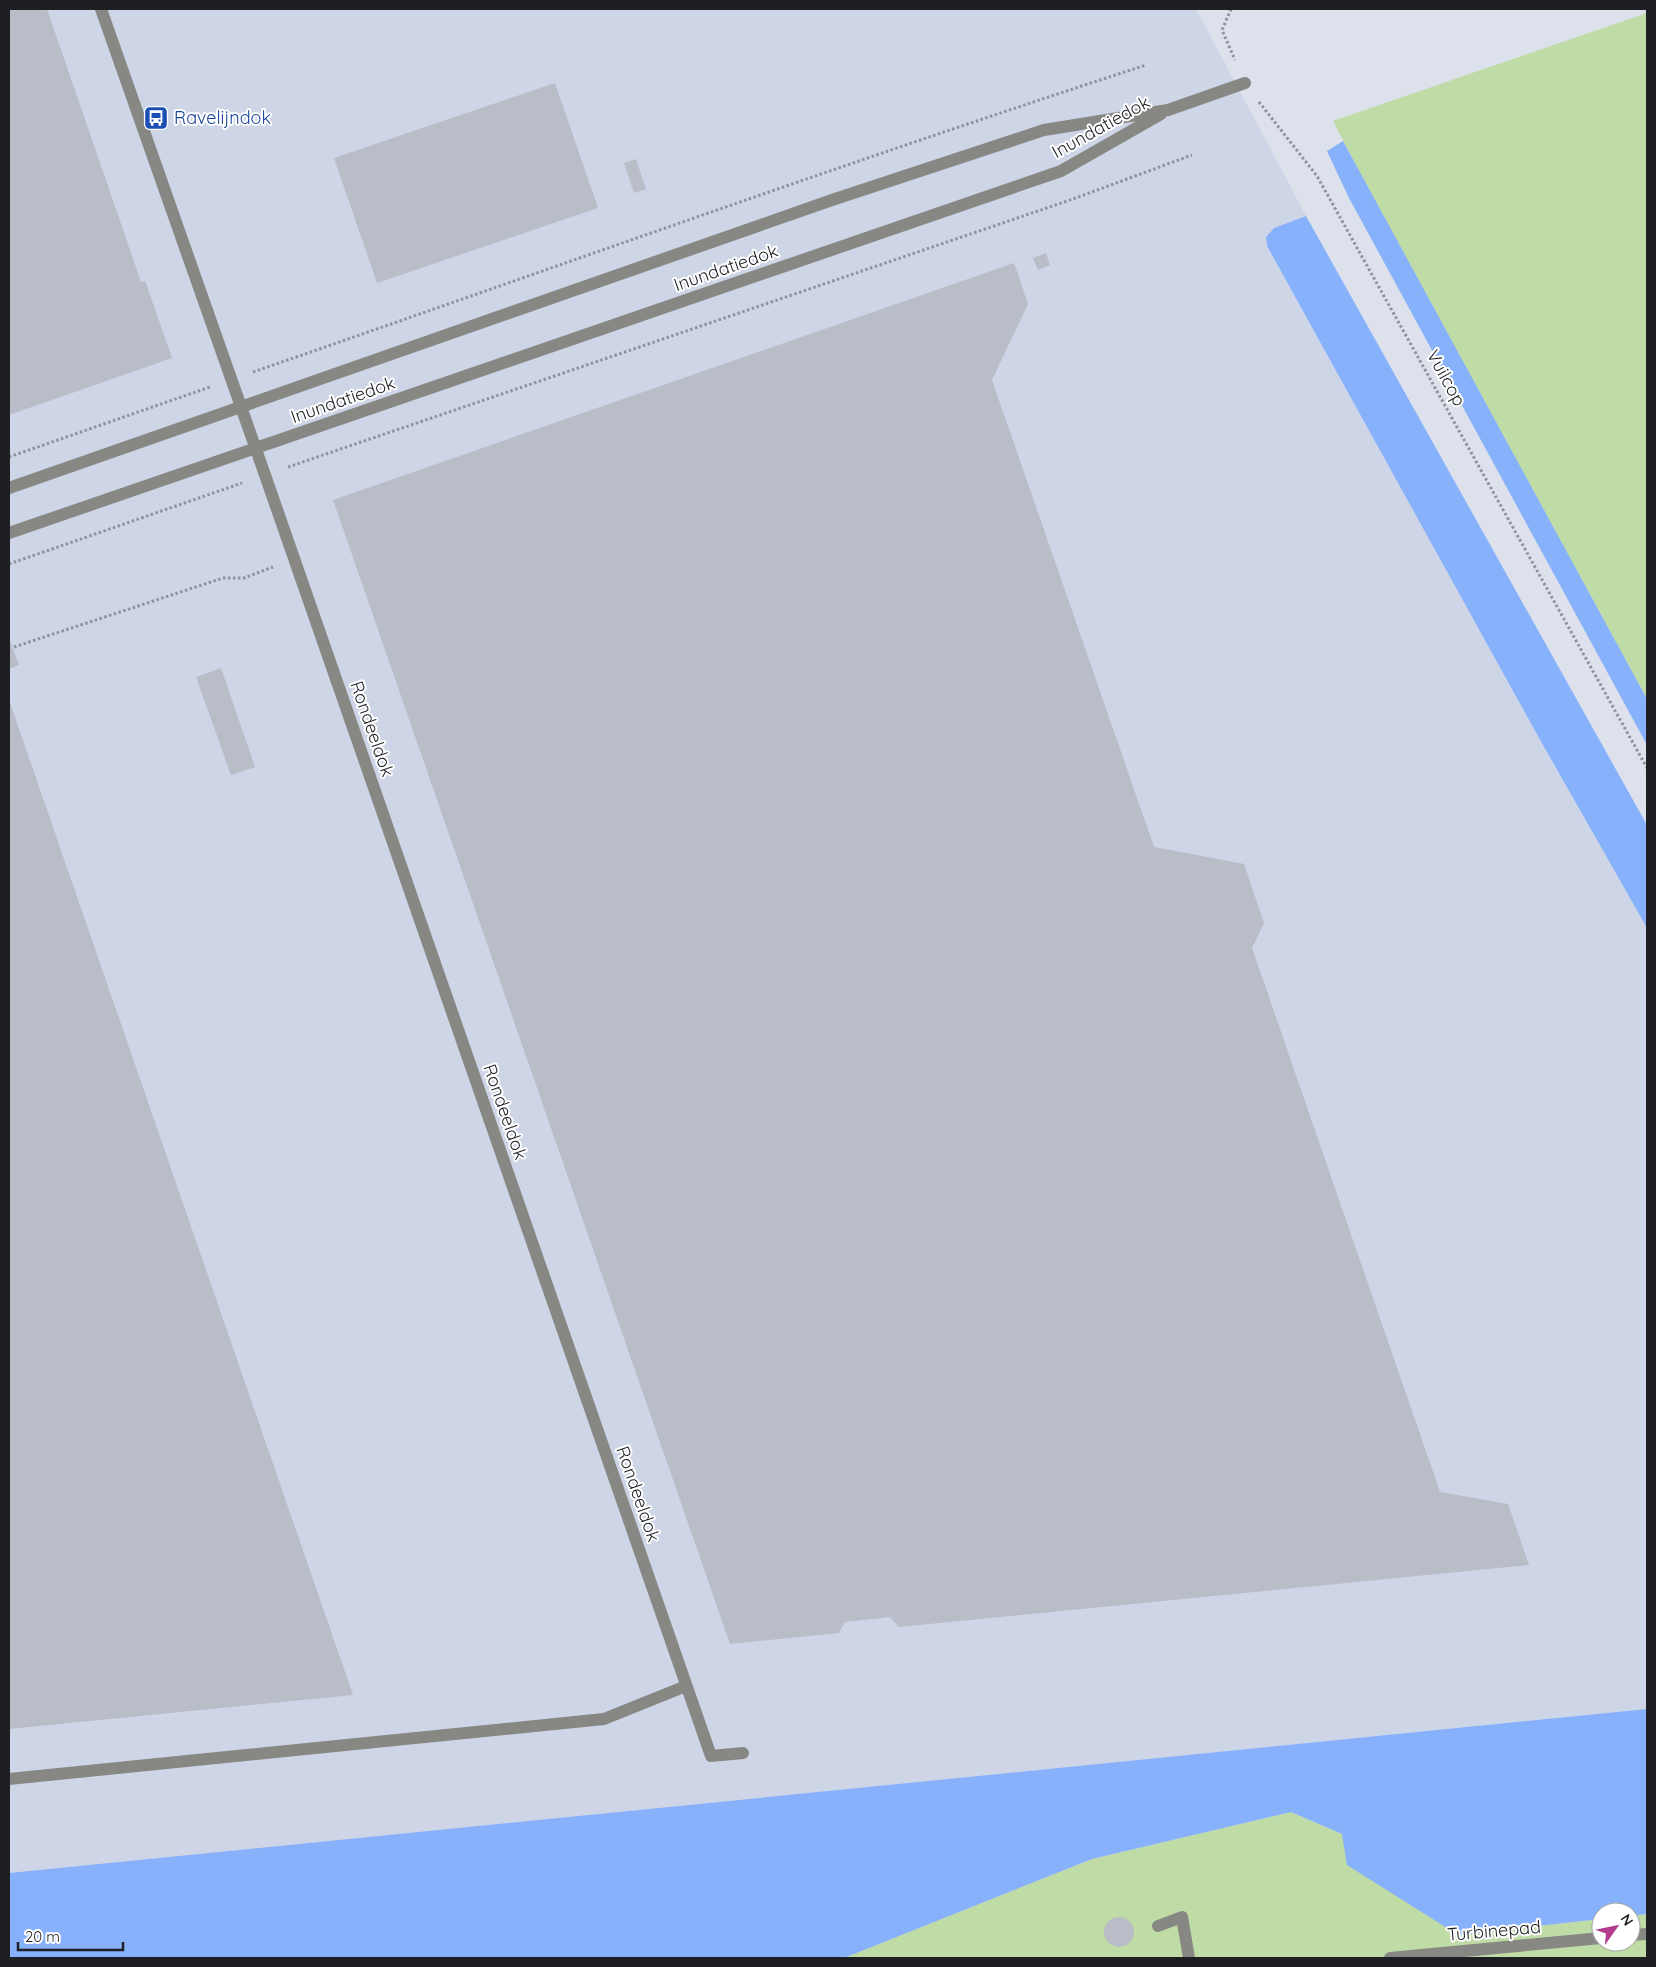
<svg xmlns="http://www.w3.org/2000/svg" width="1656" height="1967" viewBox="0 0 1656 1967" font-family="Quicksand,sans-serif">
  <rect width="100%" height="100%" fill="#dce1eb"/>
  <path fill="#cdd5e7" d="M 9,9 L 1196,9 L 1306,216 L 1274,228 L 1266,237 L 1267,246 L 1539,738 L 1647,928 L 1647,1709 L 9,1873 Z"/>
  <path fill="#bfdba6" d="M 1647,13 L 1647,699 L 1369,190 L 1333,121 Z
    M 1291,1812 L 1342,1834 L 1458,1935 L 1601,1919 L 1601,1942 L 1631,1942 L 1631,1916 L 1647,1914 L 1647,1958 L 844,1958 L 1092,1859 Z"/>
  <path fill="#88b1fc" d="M 1343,141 L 1647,699 L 1647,745 L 1349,198 L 1327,151 Z
    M 1306,216 L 1647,825 L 1647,928 L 1539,738 L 1267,246 L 1266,237 L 1274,228 Z
    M 1647,1709 L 1647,1914 L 1631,1916 L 1631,1912 L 1601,1912 L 1601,1919 L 1458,1935 L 1347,1865 L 1342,1834 L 1291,1812 L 1092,1859 L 844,1958 L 9,1958 L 9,1873 Z"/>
  <path fill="#b8bdc7" d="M 9,9 L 47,9 L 141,282 L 145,281 L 172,358 L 9,415 Z
    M 555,83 L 598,208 L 377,283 L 334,158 Z
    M 636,159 L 646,189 L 634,193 L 624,163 Z
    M 1046,253 L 1050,265 L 1038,270 L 1033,258 Z
    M 1014,263 L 1028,304 L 992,380 L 1154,847 L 1244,864 L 1264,923 L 1252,948 L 1440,1492 L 1508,1504 L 1529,1565 L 899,1627 L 890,1617 L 845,1622 L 839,1633 L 730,1644 L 333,500 Z
    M 9,638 L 19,665 L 9,669 Z
    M 221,668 L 255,767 L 231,775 L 196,677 Z
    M 9,700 L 353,1695 L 9,1729 Z
    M1104 1932a15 15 0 1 1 30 0a15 15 0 1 1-30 0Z"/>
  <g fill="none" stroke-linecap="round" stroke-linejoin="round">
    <path stroke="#8e929a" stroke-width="3" stroke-dasharray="2.5 2.5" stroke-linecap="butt" d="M 1231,9 L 1222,30 L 1235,60
      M 1259,102 L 1317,176 L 1647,768
      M 253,372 C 551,269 847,162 1146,65
      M 9,457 L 210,387
      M 288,467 L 1073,199 L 1192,155
      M 9,564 L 242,483
      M 14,647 L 223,578 L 244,578 L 273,567"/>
    <path stroke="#878883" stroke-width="12" d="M 101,9 L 265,475 L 711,1756 L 743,1753
      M 9,488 L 832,200 L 1044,130 L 1168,110 L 1245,83
      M 9,533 L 1061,171 L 1161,114
      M 9,1779 L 604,1719 L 686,1686
      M 1158,1926 L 1182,1917 L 1189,1958
      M 1631,1935 L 1647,1934
      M 1390,1958 L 1601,1938"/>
  </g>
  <defs>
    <symbol id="bus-square" viewBox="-11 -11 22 22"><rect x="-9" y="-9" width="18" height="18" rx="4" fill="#1a4fb4" stroke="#fff"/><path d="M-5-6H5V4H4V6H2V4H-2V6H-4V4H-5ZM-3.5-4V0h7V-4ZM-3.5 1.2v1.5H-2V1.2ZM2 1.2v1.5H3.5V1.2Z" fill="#fff"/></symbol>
  </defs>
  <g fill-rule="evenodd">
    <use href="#bus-square" x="142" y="104" width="28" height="28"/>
  </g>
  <g text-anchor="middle" stroke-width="4" stroke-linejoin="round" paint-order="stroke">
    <g font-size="18" fill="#164399" stroke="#fff" text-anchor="start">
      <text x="174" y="124">Ravelijndok</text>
    </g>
    <g font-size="18" fill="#1d1f23" stroke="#fff">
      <text transform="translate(1101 127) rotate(-29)" y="6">Inundatiedok</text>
      <text transform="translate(726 268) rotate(-19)" y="6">Inundatiedok</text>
      <text transform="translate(1446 378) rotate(61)" y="6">Vuilcop</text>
      <text transform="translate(343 400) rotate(-19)" y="6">Inundatiedok</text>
      <text transform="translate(372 729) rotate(71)" y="6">Rondeeldok</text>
      <text transform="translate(505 1112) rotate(71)" y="6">Rondeeldok</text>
      <text transform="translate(638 1494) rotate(71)" y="6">Rondeeldok</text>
      <text transform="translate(1494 1931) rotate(-5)" y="6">Turbinepad</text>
    </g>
  </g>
  <rect width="1656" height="1967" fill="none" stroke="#1d1f23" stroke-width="20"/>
  <g transform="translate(1616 1927) rotate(57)"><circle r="24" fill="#ffffff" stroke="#a5a5a7"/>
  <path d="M0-4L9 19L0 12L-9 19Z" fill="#b43b8e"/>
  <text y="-8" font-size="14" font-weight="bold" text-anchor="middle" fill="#1d1f23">N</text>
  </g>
  <path d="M18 1942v8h105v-8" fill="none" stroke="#1d1f23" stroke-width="2.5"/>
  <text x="25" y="1942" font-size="15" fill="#1d1f23" stroke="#ffffff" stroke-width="4" paint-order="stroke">20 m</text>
</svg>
